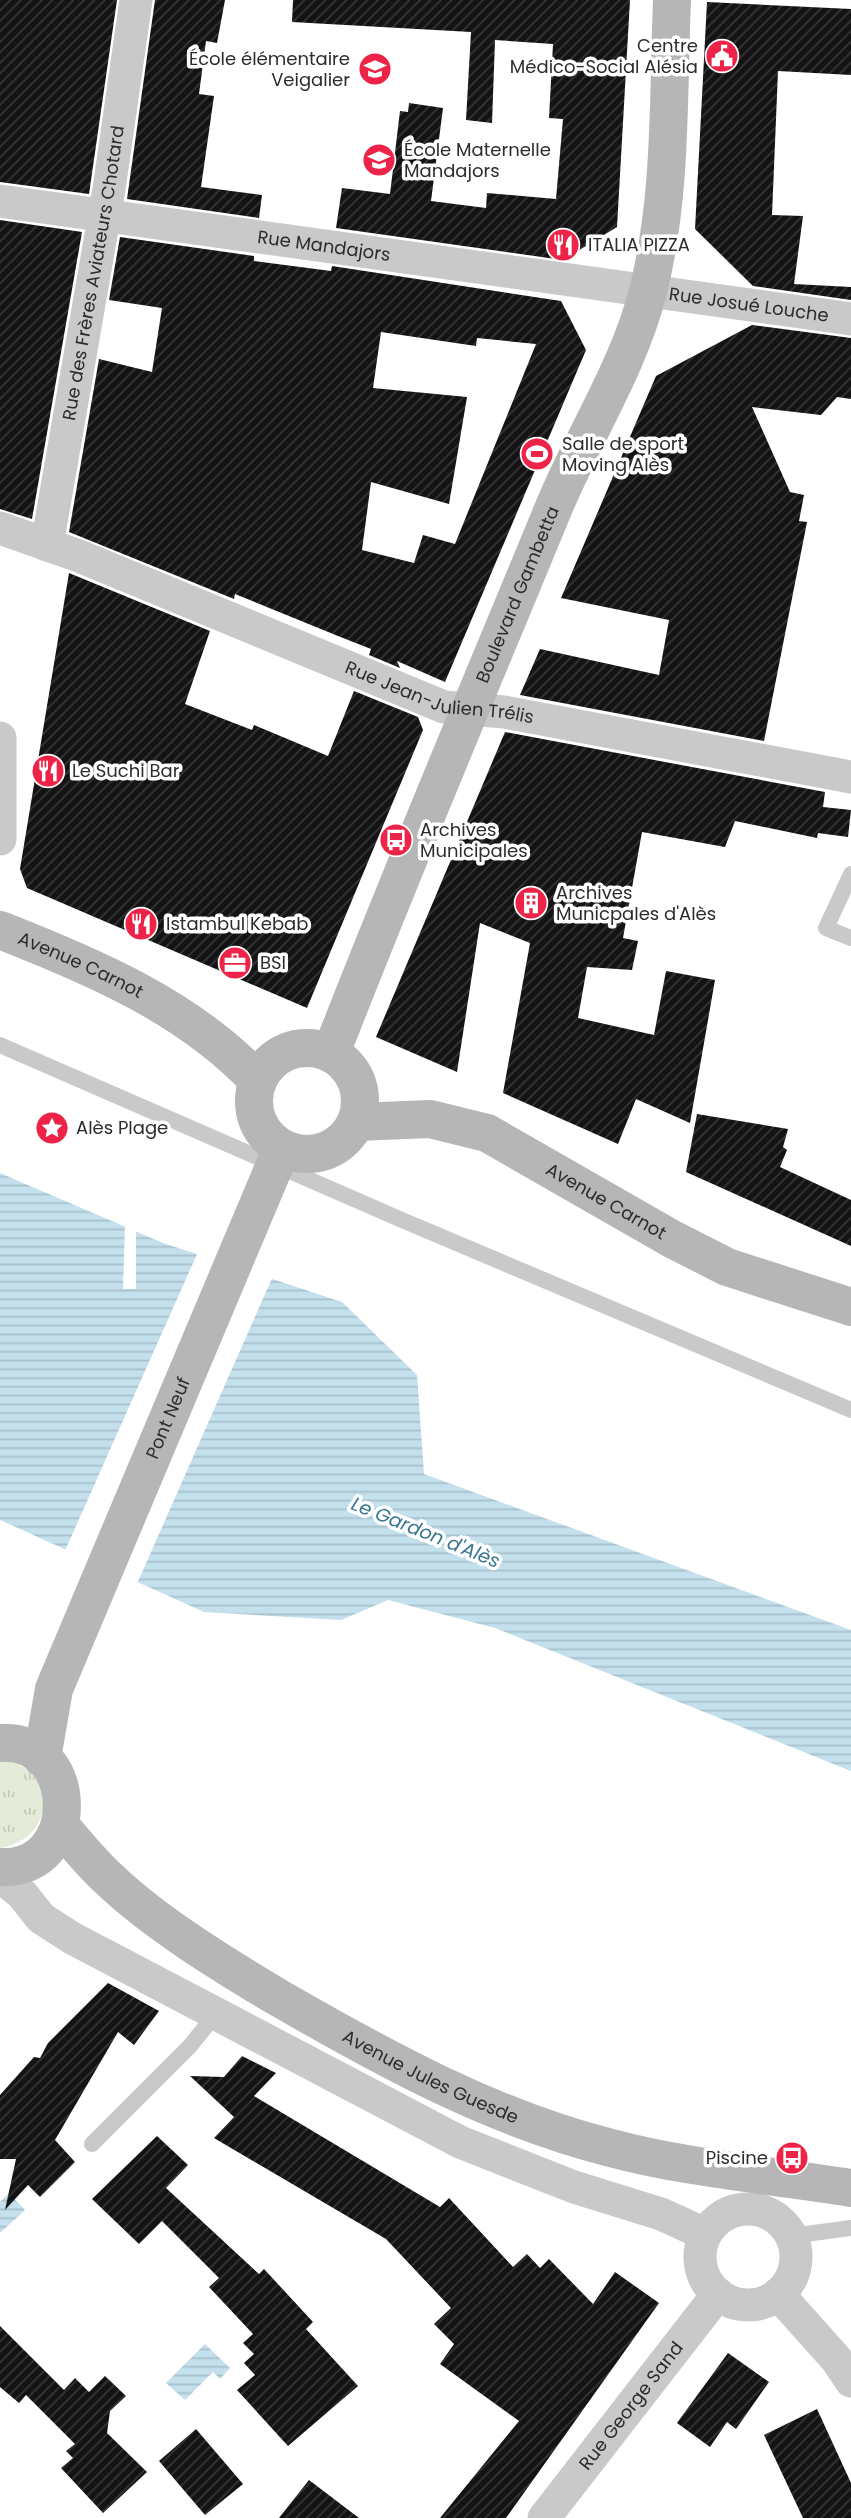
<svg xmlns="http://www.w3.org/2000/svg" width="851" height="2518" viewBox="0 0 851 2518" font-family="Poppins,sans-serif">
  <defs>
    <pattern id="grass-tufts" width="24" height="20" patternUnits="userSpaceOnUse" patternTransform="scale(1.75)"><rect width="24" height="20" fill="#e4ebd8"/><path d="M3 7l-1-3M5 7V3M7 7l1-3M15 17l-1-3M17 17v-4M19 17l1-3" fill="none" stroke="#c4caba"/></pattern>
    <pattern id="water-rules" width="6" height="5" patternUnits="userSpaceOnUse" patternTransform="scale(1.75)"><rect width="6" height="5" fill="#c3e0ec"/><path d="M0 2.5h6" fill="none" stroke="#a8c0cb"/></pattern>
    <pattern id="building-hatch" width="6" height="6" patternUnits="userSpaceOnUse" patternTransform="scale(1.75)"><rect width="6" height="6" fill="#131313"/><path d="M-1 1l2-2M0 6l6-6M5 7l2-2" fill="none" stroke="#363636"/></pattern>
  </defs>
  <rect width="100%" height="100%" fill="#fff"/>
  <path fill="url(#grass-tufts)" d="M 0,1761 C 55,1763 61,1837 0,1848 Z"/>
  <path fill="url(#water-rules)" d="M 0,1173 L 163,1243 L 342,1302 L 417,1375 L 424,1474 L 851,1630 L 851,1771 L 495,1628 L 388,1600 L 341,1620 L 204,1612 L 0,1520 Z
    M 9,2193 L 25,2210 L 0,2233 L 0,2202 Z
    M 205,2344 L 230,2368 L 220,2379 L 213,2372 L 185,2400 L 166,2383 Z"/>
  <path fill="#fff" d="M 125,1226 L 136,1231 L 136,1289 L 123,1289 Z
    M 198,1252 L 273,1276 L 136,1586 L 64,1553 Z"/>
  <path fill="url(#building-hatch)" fill-rule="evenodd" d="M 0,0 L 117,0 L 89,194 L 0,182 Z
    M 155,0 L 225,0 L 217,43 L 206,41 L 199,94 L 214,96 L 201,187 L 262,195 L 259,218 L 127,199 Z
    M 293,0 L 630,0 L 617,227 L 563,260 L 336,228 L 342,188 L 390,194 L 400,111 L 408,112 L 409,103 L 443,108 L 431,201 L 486,208 L 487,193 L 556,199 L 563,119 L 549,118 L 553,44 L 495,40 L 492,123 L 466,120 L 471,32 L 292,22 Z
    M 707,2 L 851,9 L 851,75 L 778,71 L 772,215 L 803,216 L 794,284 L 851,287 L 851,300 L 753,286 L 695,229 Z
    M 0,220 L 82,232 L 32,519 L 0,509 Z
    M 120,237 L 254,256 L 254,261 L 331,271 L 332,266 L 561,301 L 586,350 L 445,682 L 397,661 L 400,668 L 369,655 L 371,649 L 338,636 L 235,594 L 234,599 L 69,532 L 99,359 L 152,372 L 162,308 L 109,300 ZM 381,332 L 476,346 L 477,338 L 536,344 L 455,544 L 423,535 L 414,563 L 362,550 L 371,482 L 449,504 L 467,397 L 373,388 Z
    M 752,325 L 851,338 L 851,399 L 837,397 L 821,415 L 752,407 L 790,492 L 804,495 L 799,521 L 807,522 L 764,741 L 520,695 L 540,649 L 659,675 L 669,620 L 561,598 L 656,376 Z
    M 69,573 L 210,631 L 185,704 L 252,730 L 254,725 L 328,756 L 354,691 L 418,717 L 423,730 L 307,1008 L 27,888 L 20,869 Z
    M 505,732 L 825,792 L 823,807 L 851,810 L 848,837 L 818,833 L 817,838 L 735,821 L 725,847 L 642,832 L 623,938 L 638,941 L 632,970 L 587,967 L 578,1018 L 654,1035 L 666,971 L 715,980 L 690,1123 L 636,1099 L 618,1144 L 503,1093 L 530,943 L 480,923 L 457,1072 L 376,1037 Z
    M 697,1114 L 788,1129 L 783,1147 L 787,1150 L 780,1167 L 851,1200 L 851,1246 L 686,1172 Z
    M 108,1983 L 159,2011 L 134,2045 L 118,2032 L 55,2140 L 75,2162 L 40,2197 L 28,2185 L 5,2210 L 16,2159 L 0,2159 L 0,2095 L 34,2057 L 40,2058 L 48,2043 Z
    M 242,2056 L 276,2073 L 254,2096 L 440,2207 L 449,2198 L 513,2267 L 527,2254 L 540,2268 L 549,2259 L 593,2304 L 615,2272 L 659,2303 L 506,2518 L 440,2518 L 519,2421 L 440,2364 L 454,2344 L 434,2324 L 451,2308 L 386,2239 L 214,2138 L 234,2117 L 190,2076 L 224,2077 Z
    M 157,2136 L 188,2165 L 166,2188 L 259,2274 L 264,2269 L 313,2322 L 306,2329 L 358,2386 L 288,2446 L 237,2390 L 255,2375 L 244,2363 L 254,2354 L 243,2343 L 253,2334 L 209,2287 L 219,2278 L 162,2221 L 139,2244 L 92,2199 Z
    M 0,2326 L 64,2390 L 75,2378 L 89,2392 L 105,2376 L 126,2396 L 110,2411 L 107,2433 L 147,2472 L 103,2513 L 61,2468 L 73,2458 L 66,2451 L 75,2444 L 26,2395 L 19,2403 L 0,2387 Z
    M 728,2353 L 769,2382 L 736,2429 L 727,2422 L 710,2447 L 677,2423 Z
    M 817,2409 L 851,2483 L 851,2518 L 803,2518 L 764,2435 Z
    M 196,2429 L 243,2484 L 205,2515 L 159,2461 Z
    M 309,2480 L 359,2518 L 279,2518 Z"/>
  <g fill="none" stroke-linecap="round" stroke-linejoin="round">
    <path stroke="#c9c9c9" stroke-width="16" d="M 851,874 L 826,928 L 851,938
      M 0,1045 L 402,1220 L 851,1410
      M 92,2144 L 190,2046 L 215,2015
      M 791,2236 L 851,2228"/>
    <g stroke="#c9c9c9" stroke-width="33">
      <path id="s1" d="M 0,201 L 851,319"/>
      <path id="s2" d="M 0,528 L 79,556 L 444,707 L 504,712 L 851,777"/>
      <path id="s3" d="M 47,545 L 109,189 L 136,0"/>
      <path d="M 0,738 L 0,839"/>
      <path d="M 0,1876 L 22,1894 L 41,1918 L 72,1938 L 460,2142 L 574,2187 L 661,2214 L 705,2234"/>
      <circle cx="748" cy="2257" r="48"/>
      <path d="M 778,2294 L 837,2360 L 851,2381"/>
      <path id="s4" d="M 544,2518 L 718,2294"/>
    </g>
    <g stroke="#b6b6b6" stroke-width="38">
      <path id="s5" d="M 0,930 C 92,966 189,1007 258,1081"/>
      <circle cx="307" cy="1101" r="53"/>
      <path id="s6" d="M 331,1053 C 402,870 479,689 554,507 C 584,435 629,367 648,291 C 672,197 668,96 672,0"/>
      <path id="s7" d="M 356,1122 L 430,1119 L 487,1133 L 672,1239 L 727,1267 L 851,1307"/>
      <path d="M 0,1743 C 81,1738 84,1871 0,1867"/>
      <path id="s8" d="M 42,1758 L 54,1689 L 282,1148"/>
      <path id="s9" d="M 60,1825 C 76,1844 92,1864 110,1880 C 155,1923 225,1966 279,1998 C 385,2059 492,2118 611,2148 C 690,2169 771,2175 851,2188"/>
    </g>
  </g>
  <defs>
    <symbol id="civic-disc" viewBox="-11 -11 22 22"><circle r="9.5" fill="#ed2447" stroke="#fff"/><path d="M-.6-6.5H3V-4.5H.6V-3L4-1V1h2V6H-6V1h2V-1L-.6-3ZM-1.2 2.5V6h2.4V2.5Z" fill="#fff"/></symbol>
    <symbol id="school-disc" viewBox="-11 -11 22 22"><circle r="9.5" fill="#ed2447" stroke="#fff"/><path d="M0-5L7-2L0 1L-7-2ZM-4 1L0 2.5L4 1V4Q0 6-4 4Z" fill="#fff"/></symbol>
    <symbol id="restaurant-disc" viewBox="-11 -11 22 22"><circle r="9.5" fill="#ed2447" stroke="#fff"/><path d="M-5-6h1v4h1v-4h1v4h1v-4h1v5L-1.5 .5V6h-2V.5L-5-1ZM5-6V6H3V1.5H1.5Q1.5-4 5-6Z" fill="#fff"/></symbol>
    <symbol id="stadium-disc" viewBox="-11 -11 22 22"><circle r="9.5" fill="#ed2447" stroke="#fff"/><path d="M0-5a6.5 5 0 1 0 0 10a6.5 5 0 1 0 0-10ZM-3.5-1.8h7v3.6h-7Z" fill="#fff"/></symbol>
    <symbol id="bus-disc" viewBox="-11 -11 22 22"><circle r="9.5" fill="#ed2447" stroke="#fff"/><path d="M-5-6H5V4H4V6H2V4H-2V6H-4V4H-5ZM-3.5-4V0h7V-4ZM-3.5 1.2v1.5H-2V1.2ZM2 1.2v1.5H3.5V1.2Z" fill="#fff"/></symbol>
    <symbol id="building-disc" viewBox="-11 -11 22 22"><circle r="9.5" fill="#ed2447" stroke="#fff"/><path d="M-4-6H4V6H1V3H-1V6H-4ZM-2.5-4.3h1.7v1.8h-1.7ZM.8-4.3h1.7v1.8H.8ZM-2.5-1h1.7V.8h-1.7ZM.8-1h1.7V.8H.8Z" fill="#fff"/></symbol>
    <symbol id="office-disc" viewBox="-11 -11 22 22"><circle r="9.5" fill="#ed2447" stroke="#fff"/><path d="M-6-3h4V-5.5h4V-3h4V5H-6ZM-1-4.5V-3h2v-1.5ZM-6 0V1H6V0Z" fill="#fff"/></symbol>
    <symbol id="sight-disc" viewBox="-11 -11 22 22"><circle r="9.5" fill="#ed2447" stroke="#fff"/><path d="M0-6L1.8-2.2L6-1.7L2.9 1.2L3.7 5.4L0 3.3L-3.7 5.4L-2.9 1.2L-6-1.7L-1.8-2.2Z" fill="#fff"/></symbol>
  </defs>
  <g fill-rule="evenodd">
    <use href="#civic-disc" x="703" y="37" width="38" height="38"/>
    <use href="#school-disc" x="356" y="50" width="38" height="38"/>
    <use href="#school-disc" x="360" y="141" width="38" height="38"/>
    <use href="#restaurant-disc" x="544" y="226" width="38" height="38"/>
    <use href="#stadium-disc" x="518" y="435" width="38" height="38"/>
    <use href="#restaurant-disc" x="29" y="752" width="38" height="38"/>
    <use href="#bus-disc" x="377" y="821" width="38" height="38"/>
    <use href="#building-disc" x="512" y="884" width="38" height="38"/>
    <use href="#restaurant-disc" x="122" y="905" width="38" height="38"/>
    <use href="#office-disc" x="216" y="944" width="38" height="38"/>
    <use href="#sight-disc" x="33" y="1109" width="38" height="38"/>
    <use href="#bus-disc" x="773" y="2139" width="38" height="38"/>
  </g>
  <g text-anchor="middle" stroke-width="7" stroke-linejoin="round" paint-order="stroke">
    <g font-size="18" fill="#2c2c2c" stroke="#fff" text-anchor="start">
      <text x="698" y="52" text-anchor="end">Centre<tspan x="698" dy="21">Médico-Social Alésia</tspan></text>
      <text x="350" y="65" text-anchor="end">École élémentaire<tspan x="350" dy="21">Veigalier</tspan></text>
      <text x="404" y="156">École Maternelle<tspan x="404" dy="21">Mandajors</tspan></text>
      <text x="588" y="251">ITALIA PIZZA</text>
      <text x="562" y="450">Salle de sport<tspan x="562" dy="21">Moving Alès</tspan></text>
      <text x="72" y="777">Le Suchi Bar</text>
      <text x="420" y="836">Archives<tspan x="420" dy="21">Municipales</tspan></text>
      <text x="556" y="899">Archives<tspan x="556" dy="21">Municpales d'Alès</tspan></text>
      <text x="166" y="930">Istambul Kebab</text>
      <text x="260" y="969">BSI</text>
      <text x="76" y="1134">Alès Plage</text>
      <text x="768" y="2164" text-anchor="end">Piscine</text>
    </g>
    <g font-size="18" fill="#2c2c2c" stroke="#fff">
      <text dy="6" stroke="none"><textPath href="#s1" startOffset="327">Rue Mandajors</textPath></text>
      <text dy="6" stroke="none"><textPath href="#s3" startOffset="276">Rue des Frères Aviateurs Chotard</textPath></text>
      <text dy="6" stroke="none"><textPath href="#s1" startOffset="756">Rue Josué Louche</textPath></text>
      <text dy="6" stroke="none"><textPath href="#s6" startOffset="495">Boulevard Gambetta</textPath></text>
      <text dy="6" stroke="none"><textPath href="#s2" startOffset="471">Rue Jean-Julien Trélis</textPath></text>
      <text dy="6" stroke="none"><textPath href="#s5" startOffset="88">Avenue Carnot</textPath></text>
      <text dy="6" stroke="none"><textPath href="#s7" startOffset="270">Avenue Carnot</textPath></text>
      <text dy="6" stroke="none"><textPath href="#s8" startOffset="364">Pont Neuf</textPath></text>
      <text dy="6" stroke="none"><textPath href="#s9" startOffset="452">Avenue Jules Guesde</textPath></text>
      <text dy="6" stroke="none"><textPath href="#s4" startOffset="142">Rue George Sand</textPath></text>
    </g>
    <g font-size="19" font-style="italic" fill="#377790" stroke="#fff">
      <text transform="translate(426 1532) rotate(22)" y="7">Le Gardon d'Alès</text>
    </g>
  </g>
</svg>
